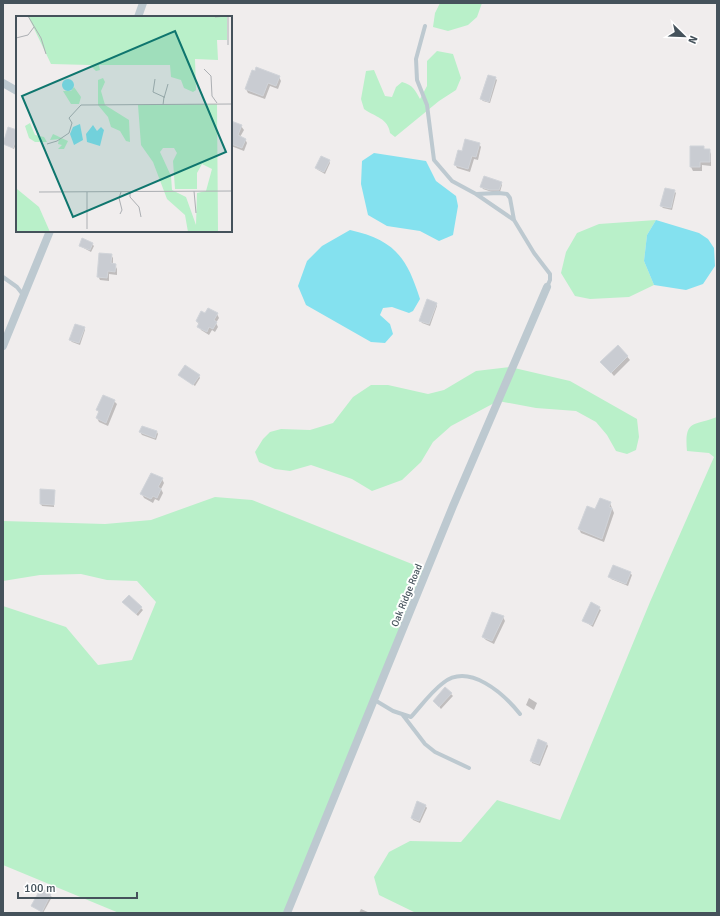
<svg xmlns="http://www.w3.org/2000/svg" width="720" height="916" viewBox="0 0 720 916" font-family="Signika,sans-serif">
  <rect width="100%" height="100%" fill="#f0eded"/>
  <path fill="#b9f0c9" d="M 440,3 L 482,3 L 477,17 L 468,25 L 448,31 L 433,27 L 435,13 Z
    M 437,51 L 453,54 L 461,78 L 456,90 L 439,101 L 395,137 L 390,133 C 388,118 375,117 364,109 L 361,99 L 366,71 L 374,70 L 385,96 L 392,97 L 396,87 L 402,82 C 413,85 415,90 420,99 L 427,86 L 427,61 Z
    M 656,220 L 647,235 L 644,261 L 654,285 L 629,297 L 590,299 L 575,296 L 561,273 L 566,252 L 577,233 L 599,224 Z
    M 510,367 L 570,381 L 637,419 L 639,437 L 636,450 L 627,454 L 616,451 L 607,435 L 596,422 L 576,411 L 536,408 L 498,401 L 451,426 L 433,442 L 421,462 L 402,480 L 372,491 L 352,479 L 311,465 L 290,471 L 275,469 L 259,462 L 255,452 L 263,439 L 270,432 L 281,429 L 310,430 L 333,423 L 353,397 L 371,385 L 388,385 L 428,394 L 444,390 L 476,371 Z
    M 717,417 L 717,913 L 416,913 L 379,895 L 374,877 L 389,852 L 410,841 L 461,842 L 497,800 L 560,820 L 650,602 L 714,457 L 709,453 L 687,451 C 684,419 694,426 717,417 Z
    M 215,497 L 252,500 L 427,570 L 285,913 L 119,913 L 3,865 L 3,606 L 66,627 L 98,665 L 132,660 L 156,602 L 137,581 L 107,580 L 81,574 L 40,575 L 3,581 L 3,521 L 105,524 L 151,520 Z"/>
  <path fill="#84e1ef" d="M 374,153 L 426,161 L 436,181 L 456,196 L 458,206 L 453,235 L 439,241 L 420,231 L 387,226 L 368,215 L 361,184 L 362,161 Z
    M 656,220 L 699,233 L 708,239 L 714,248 L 715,266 L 703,284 L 686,290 L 654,285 L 644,261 L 647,235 Z
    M 350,230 C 395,240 407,258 420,299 L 413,311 L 409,313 L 392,307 L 383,308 L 380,315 L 390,324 L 393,334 L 385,343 L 371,342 L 306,305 L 298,286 L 307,261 L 322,246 Z"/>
  <path fill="#0003" d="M 279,77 L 281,81 L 278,89 L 270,86 L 265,99 L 248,93 L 246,89 Z
    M 495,78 L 497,80 L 490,103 L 483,101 L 481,99 Z
    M 231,122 L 241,126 L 244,130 L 240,137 L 245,139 L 247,143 L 244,151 L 231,146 Z
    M 9,128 L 17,131 L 17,142 L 14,149 L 3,143 Z
    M 479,144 L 481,147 L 478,160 L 474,159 L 470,172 L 457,168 L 455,164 L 463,152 Z
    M 703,147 L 705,150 L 709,150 L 711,154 L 711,166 L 702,165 L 702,171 L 693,171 L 691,167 Z
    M 329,161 L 330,163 L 325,174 L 318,170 L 316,168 Z
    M 501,183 L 502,185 L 500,192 L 492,192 L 483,189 L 482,187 Z
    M 674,191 L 676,193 L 672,210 L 663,208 L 661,206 Z
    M 92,244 L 94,246 L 91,252 L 80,246 Z
    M 111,255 L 113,258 L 113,265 L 115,265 L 117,269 L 117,275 L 109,274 L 109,281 L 100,280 L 98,276 Z
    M 436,304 L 437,306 L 430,326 L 422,323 L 420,320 Z
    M 217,314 L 219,318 L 216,323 L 218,327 L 215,332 L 212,330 L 209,335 L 201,330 L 197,321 L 205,315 Z
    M 84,328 L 85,330 L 80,345 L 72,342 L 70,340 Z
    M 618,346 L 630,360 L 614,376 L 602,362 Z
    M 179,375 L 199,376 L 200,378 L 195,386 Z
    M 114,401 L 117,404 L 108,426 L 99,422 L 97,418 L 99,413 L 97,410 Z
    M 140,432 L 157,432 L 158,434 L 156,440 L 142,435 Z
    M 162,479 L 164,483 L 161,489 L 163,493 L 159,501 L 155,499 L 153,503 L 144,498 L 142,494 Z
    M 54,491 L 54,507 L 42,506 L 41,504 Z
    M 610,503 L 614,513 L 604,542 L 581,533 L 579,529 L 595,511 Z
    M 630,573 L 632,575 L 628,586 L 611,579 L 610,577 Z
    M 129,596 L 143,610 L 138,616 L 123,602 Z
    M 591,604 L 601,610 L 593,627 L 584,621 Z
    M 503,617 L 505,621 L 494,644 L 486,640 L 483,637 Z
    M 445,688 L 453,696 L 441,709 L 434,701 Z
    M 529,698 L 537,703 L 534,710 L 526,705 Z
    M 547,744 L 548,746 L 540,766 L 532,763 L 531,760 Z
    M 425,805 L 427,808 L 420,823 L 413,820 L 412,818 Z
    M 3,888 L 4,911 L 3,911 Z
    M 41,889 L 52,897 L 43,913 L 32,906 Z
    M 361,909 L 370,913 L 359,913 Z"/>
  <path fill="#c9ccd2" stroke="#d1d4d9" d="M 256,67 L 280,76 L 276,86 L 268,83 L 263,96 L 245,89 L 252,70 L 255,71 Z
    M 488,75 L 496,77 L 489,102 L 480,99 Z
    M 231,121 L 242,125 L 238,135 L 246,139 L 242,148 L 231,144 Z
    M 8,127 L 17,130 L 17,137 L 13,148 L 3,144 Z
    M 465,139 L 480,143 L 476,157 L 472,156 L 468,169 L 454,165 L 458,150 L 462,151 Z
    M 690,146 L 704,146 L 704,149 L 710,149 L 710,162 L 700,162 L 700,167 L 690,167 Z
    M 321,156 L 330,160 L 324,172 L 315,168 Z
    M 484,176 L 502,182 L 499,190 L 490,190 L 480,187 Z
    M 665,188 L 675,190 L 671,208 L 660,206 Z
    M 82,238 L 93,243 L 90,250 L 79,246 Z
    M 99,253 L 112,254 L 111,263 L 116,264 L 115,272 L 108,271 L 107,278 L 97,277 Z
    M 427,299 L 437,303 L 429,324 L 419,321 Z
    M 208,308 L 218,313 L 214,320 L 217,322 L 213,329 L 209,327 L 207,332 L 197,327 L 199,323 L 196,321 L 201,311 L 205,313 Z
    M 75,324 L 85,327 L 79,343 L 69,340 Z
    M 618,345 L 628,356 L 611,373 L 600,362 Z
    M 185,365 L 200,375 L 193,385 L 178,375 Z
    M 103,395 L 115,400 L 106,423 L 96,418 L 99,411 L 96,410 Z
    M 142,426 L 157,431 L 155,438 L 139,432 Z
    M 151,473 L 163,478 L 158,487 L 161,489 L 157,498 L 153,496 L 151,499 L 140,494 Z
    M 40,489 L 55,490 L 54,505 L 40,504 Z
    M 600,498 L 611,502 L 609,507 L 612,508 L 602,539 L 578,529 L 587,506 L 595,509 Z
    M 613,565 L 631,572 L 626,584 L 608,577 Z
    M 129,595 L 142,607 L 136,614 L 122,602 Z
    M 591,602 L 600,607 L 592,625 L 582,621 Z
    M 492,612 L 504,616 L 492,641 L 482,637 Z
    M 445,687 L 452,693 L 439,707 L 433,701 Z
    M 538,739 L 547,743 L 539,764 L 530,761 Z
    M 417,801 L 426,805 L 419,821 L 411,818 Z
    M 41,888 L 51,894 L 42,912 L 31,906 Z"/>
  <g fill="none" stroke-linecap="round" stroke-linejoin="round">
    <path stroke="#bdc9d0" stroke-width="4" d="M 425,26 L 416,59 L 417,80 L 427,105 L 434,160 L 452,181 L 476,194 L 499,193 L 507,194 L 510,198 L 514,220 L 534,253 L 550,274 L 550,280 L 547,287
      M 476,194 L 514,220
      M 3,277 L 17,287 L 24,296
      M 373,699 L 393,711 L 411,717 C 421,706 431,692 443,683 C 469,662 504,694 520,714
      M 402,714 L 425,744 L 435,752 L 469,768"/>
    <path stroke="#bdc9d0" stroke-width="8" d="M 138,17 L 143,3
      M 3,83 L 17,91
      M 3,346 L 50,231
      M 287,913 L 453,506 L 547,287"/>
  </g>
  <g text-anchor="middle" stroke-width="4" stroke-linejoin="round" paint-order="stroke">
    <g font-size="10" fill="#45525b" stroke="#fff">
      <text transform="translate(406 595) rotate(-68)" y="4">Oak Ridge Road</text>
    </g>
  </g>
  <g transform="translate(16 16)">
    <rect width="216" height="216" fill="#f0eded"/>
    <path d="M 12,0 L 211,0 L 211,24 L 201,24 L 202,44 L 179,43 L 180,74 L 177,76 L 168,72 L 165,64 L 155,61 L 154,49 L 83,49 L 84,54 L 80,55 L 74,49 L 35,48 ZM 87,62 L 89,66 L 85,75 L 89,89 L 113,104 L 114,126 L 110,125 L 104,115 L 95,111 L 92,101 L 82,89 L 82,64 ZM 58,71 L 65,81 L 63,88 L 55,88 L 47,75 L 55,75 ZM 201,88 L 202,216 L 172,216 L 169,199 L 151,183 L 137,146 L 125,129 L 122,89 ZM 147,132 L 158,132 L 161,137 L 157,145 L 159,173 L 181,173 L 181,157 L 186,148 L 196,153 L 190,175 L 181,177 L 180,209 L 170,181 L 156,174 L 155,160 L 144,136 ZM 0,107 L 1,173 L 23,191 L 34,216 L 0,216 ZM 14,107 L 19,119 L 28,121 L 31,126 L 19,126 L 13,122 L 9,110 ZM 37,118 L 52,125 L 48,133 L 42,133 L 46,129 L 42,128 L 43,123 L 34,124 Z" fill="#b9f0c9" fill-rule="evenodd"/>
    <path d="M46 69a6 6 0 1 1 12 0a6 6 0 1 1-12 0ZM 64,108 L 67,124 L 58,129 L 54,118 L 57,111 ZM 77,109 L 81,115 L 85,111 L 88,114 L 84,130 L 71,126 L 70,118 Z" fill="#84e1ef"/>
    <path fill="none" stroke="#acafb3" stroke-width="1" d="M 12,0 L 25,22 L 30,38M 212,0 L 212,29M 199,1 L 211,0M 0,22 L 12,19 L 18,11M 188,53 L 195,60 L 196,80 L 201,87M 139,63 L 137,76 L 148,81 L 147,89M 148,82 L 152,68M 31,128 L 41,125 L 53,117 L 56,107 L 53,102 L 65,89 L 216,88M 178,175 L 180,197M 23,176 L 216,175M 71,176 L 71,213M 114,176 L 114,181 L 123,191 L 125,201M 104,198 L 106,194 L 103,182 L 105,176"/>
    <path fill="#0f766e" fill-opacity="0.15" stroke="#0f766e" stroke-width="2" d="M 159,15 L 210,136 L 57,201 L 6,80 Z"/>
    <rect width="216" height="216" fill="none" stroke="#45525b" stroke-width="2"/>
  </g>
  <rect width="720" height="916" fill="none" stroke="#45525b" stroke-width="8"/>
  <g transform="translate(684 36) rotate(113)" stroke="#ffffff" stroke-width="3" paint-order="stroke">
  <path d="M0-3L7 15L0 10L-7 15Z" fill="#45525b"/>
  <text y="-6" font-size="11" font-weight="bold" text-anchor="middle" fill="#45525b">N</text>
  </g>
  <path d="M18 892v6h119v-6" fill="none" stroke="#45525b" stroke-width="2"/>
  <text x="24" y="892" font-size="12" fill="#45525b" stroke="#ffffff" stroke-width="3" paint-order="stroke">100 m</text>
</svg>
